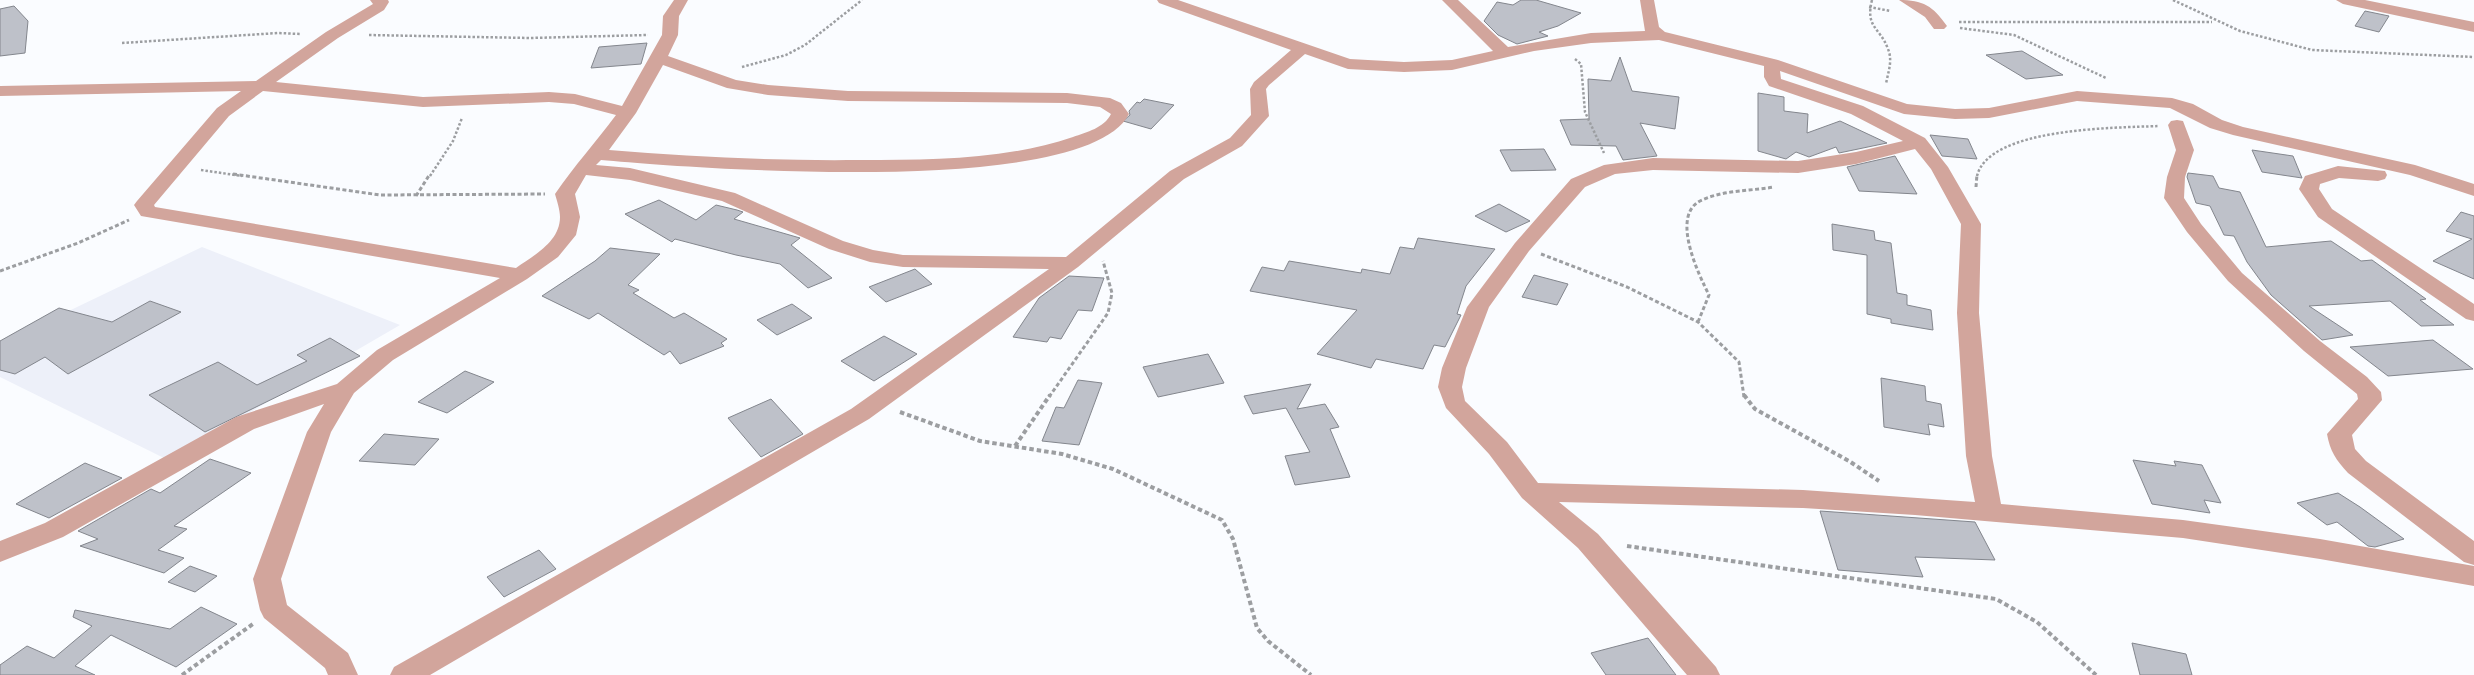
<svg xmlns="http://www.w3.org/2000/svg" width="2474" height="675" viewBox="0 0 2474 675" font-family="'PT Sans',sans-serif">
  <rect width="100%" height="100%" fill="#fafcff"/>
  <path fill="#edf0f9" d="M 202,247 L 400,325 L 168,460 L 0,377 L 0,344 Z"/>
  <path fill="#bec1c9" stroke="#83868d" d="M 1521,0 L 1536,0 L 1581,13 L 1558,26 L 1539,32 L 1548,36 L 1517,44 L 1498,35 L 1484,21 L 1497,2 L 1513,5 Z
    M 14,6 L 28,21 L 25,53 L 0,56 L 0,9 Z
    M 2365,11 L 2389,16 L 2379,32 L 2355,26 Z
    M 647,43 L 641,64 L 591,68 L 599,47 Z
    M 2022,51 L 2063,75 L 2026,79 L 1986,55 Z
    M 1620,57 L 1632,91 L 1679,97 L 1675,129 L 1640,123 L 1657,156 L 1623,160 L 1616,146 L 1571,145 L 1560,120 L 1589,119 L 1588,79 L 1611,81 Z
    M 1758,93 L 1784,97 L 1784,111 L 1808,114 L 1807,133 L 1840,121 L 1887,143 L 1839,153 L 1836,147 L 1809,157 L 1796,152 L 1786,159 L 1758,151 Z
    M 1144,99 L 1174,105 L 1151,129 L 1123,121 L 1130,115 L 1129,111 L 1137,102 L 1140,103 Z
    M 1930,135 L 1968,139 L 1977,159 L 1942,156 Z
    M 1544,149 L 1556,170 L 1511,171 L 1500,150 Z
    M 2252,150 L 2293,156 L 2302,178 L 2262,172 Z
    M 1895,156 L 1917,194 L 1859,191 L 1847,167 Z
    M 2188,173 L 2213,176 L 2219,188 L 2240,192 L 2266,247 L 2331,241 L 2361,261 L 2372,260 L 2426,299 L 2420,300 L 2454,325 L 2421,326 L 2390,301 L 2309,306 L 2353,335 L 2322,340 L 2271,295 L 2247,262 L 2234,236 L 2224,235 L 2210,206 L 2196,203 L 2187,177 Z
    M 659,200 L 696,220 L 716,205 L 737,210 L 743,212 L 734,219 L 800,238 L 791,245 L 832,278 L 808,288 L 780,264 L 736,255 L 675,239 L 672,242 L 625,214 Z
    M 1499,204 L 1530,221 L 1506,232 L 1475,216 Z
    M 2461,212 L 2474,216 L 2474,279 L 2433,261 L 2472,239 L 2446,231 Z
    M 1832,224 L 1874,231 L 1875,240 L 1891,243 L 1897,293 L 1907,295 L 1907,305 L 1931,310 L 1933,330 L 1891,323 L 1891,319 L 1867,314 L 1867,255 L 1833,250 Z
    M 1418,238 L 1495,249 L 1466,286 L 1457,314 L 1461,315 L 1445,347 L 1434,345 L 1423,369 L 1376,359 L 1371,368 L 1317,354 L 1357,310 L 1250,291 L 1262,267 L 1284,271 L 1289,261 L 1361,273 L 1362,269 L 1390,274 L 1400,247 L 1414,249 Z
    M 610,248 L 660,254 L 628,285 L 639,290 L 633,293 L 674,318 L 684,313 L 727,339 L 721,343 L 724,346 L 680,364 L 670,351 L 664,355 L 598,313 L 589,319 L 542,296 L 595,261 Z
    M 915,269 L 932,284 L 886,302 L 869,287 Z
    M 1534,275 L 1568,284 L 1557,305 L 1522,297 Z
    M 1069,276 L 1104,278 L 1092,311 L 1078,310 L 1061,339 L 1050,337 L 1047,342 L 1013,337 L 1039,298 Z
    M 150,301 L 181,312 L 68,374 L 45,357 L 15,374 L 0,370 L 0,341 L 59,308 L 112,322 Z
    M 792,304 L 812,318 L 777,335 L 757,320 Z
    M 884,336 L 917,354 L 874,381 L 841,361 Z
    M 330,338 L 360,356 L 205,432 L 149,395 L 218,362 L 257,385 L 307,361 L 297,355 Z
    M 2433,340 L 2473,369 L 2388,376 L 2350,347 Z
    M 1208,354 L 1224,383 L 1158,397 L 1143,367 Z
    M 465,371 L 494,382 L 447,413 L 418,402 Z
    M 1881,378 L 1925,386 L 1926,401 L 1941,404 L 1944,427 L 1928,424 L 1930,435 L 1884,427 Z
    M 1078,380 L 1102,383 L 1079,445 L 1042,441 L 1056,407 L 1064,408 Z
    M 1311,384 L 1297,409 L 1325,404 L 1339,427 L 1330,429 L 1350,477 L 1295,485 L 1285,456 L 1310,452 L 1286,408 L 1253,414 L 1244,396 Z
    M 771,399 L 803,434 L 761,457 L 728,418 Z
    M 384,434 L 439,439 L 415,465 L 359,461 Z
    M 210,459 L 251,473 L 174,526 L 187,529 L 158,550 L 184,558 L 164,573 L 80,546 L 98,539 L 78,531 L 151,489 L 160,493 Z
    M 2133,460 L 2176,466 L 2174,461 L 2202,465 L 2221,503 L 2204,500 L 2210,513 L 2152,504 Z
    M 85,463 L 122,478 L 49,518 L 16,504 Z
    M 2338,493 L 2360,507 L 2404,539 L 2375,547 L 2368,546 L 2337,522 L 2327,525 L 2297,503 Z
    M 1820,511 L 1975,522 L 1995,560 L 1915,557 L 1923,577 L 1838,570 Z
    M 539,550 L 556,569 L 504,597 L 487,577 Z
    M 190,566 L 217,576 L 195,592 L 168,582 Z
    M 201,607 L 237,624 L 176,667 L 111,635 L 75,666 L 95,675 L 0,675 L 0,665 L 27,646 L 54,658 L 92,626 L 73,617 L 75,610 L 170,629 Z
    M 1648,638 L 1676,675 L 1606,675 L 1591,653 Z
    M 2132,643 L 2186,654 L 2192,675 L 2140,675 Z"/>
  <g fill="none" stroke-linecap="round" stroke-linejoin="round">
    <path stroke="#9c9ea1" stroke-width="2.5" stroke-dasharray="2.5 2" stroke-linecap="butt" d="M 1872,0 C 1865,28 1880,27 1888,49 C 1893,61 1888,72 1886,84
      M 2173,0 L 2240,31 L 2312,50 L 2474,57
      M 1869,7 L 1891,11
      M 1959,22 L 2212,22
      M 1960,28 L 2014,35 L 2106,78
      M 369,35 L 530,38 L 648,35
      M 122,43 L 278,33 L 301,34
      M 1575,59 L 1581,64 L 1585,112 L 1604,153
      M 742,67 L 786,55 L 805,45 L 862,0
      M 201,170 L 242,176
      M 430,176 L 453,141 L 462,118
      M 1977,176 C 1989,127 2117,128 2158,126"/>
    <path stroke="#9c9ea1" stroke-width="3" stroke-dasharray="4 2.5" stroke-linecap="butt" d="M 233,174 L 380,195 L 545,194
      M 1976,187 L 1977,174
      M 416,196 L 430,174
      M 1541,254 L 1627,287 L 1698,322 L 1739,362 L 1744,397
      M 0,271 L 78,243 L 129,220
      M 1698,322 L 1709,295 C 1699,275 1669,214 1702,200 C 1724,190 1750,191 1774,187
      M 1049,397 L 1108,313 L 1112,293 L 1103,261"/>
    <path stroke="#9c9ea1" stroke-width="4" stroke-dasharray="4.5 3" stroke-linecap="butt" d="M 1744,395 L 1755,409 L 1849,461 L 1879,481
      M 900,412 L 980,441 L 1062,454 L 1113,469 L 1222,520 L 1233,539 L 1257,628 L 1268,641 L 1311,675
      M 1015,446 L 1050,395
      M 1627,546 L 1996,599 L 2037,622 L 2096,675
      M 182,675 L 253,624"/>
    <path fill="#d2a59c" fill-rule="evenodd" d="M 370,0 L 388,0 L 389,2 L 384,10 L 338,38 L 276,82 L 423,97 L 549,92 L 575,94 L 622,106 L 662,35 L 663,16 L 674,0 L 688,0 L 679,16 L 678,35 L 668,56 L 736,80 L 768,85 L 848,91 L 1067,93 L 1110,98 L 1121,103 L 1129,114 C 1085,199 691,168 601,160 L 596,165 L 630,168 L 735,193 L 843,241 L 873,250 L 903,255 L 1066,257 L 1170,171 L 1230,138 L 1251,115 L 1250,89 L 1254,82 L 1291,50 L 1159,3 L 1157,0 L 1178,0 L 1350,59 L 1404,62 L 1452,60 L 1493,51 L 1442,0 L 1458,0 L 1508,47 L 1591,33 L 1645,31 L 1640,0 L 1654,0 L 1659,27 L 1665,32 L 1778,60 L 1907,104 L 1955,109 L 1989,108 L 2077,91 L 2172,98 L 2193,104 L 2222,120 L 2243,127 L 2415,165 L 2474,184 L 2474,196 L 2410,175 L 2233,135 L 2210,128 L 2170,108 L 2077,101 L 1989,118 L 1955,119 L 1904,114 L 1780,71 L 1781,79 L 1863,106 L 1925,138 L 1948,167 L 1981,224 L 1979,313 L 1992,456 L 2001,504 L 2183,520 L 2320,539 L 2474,566 L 2474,586 L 2320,559 L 2183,538 L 1915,515 L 1803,508 L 1559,502 L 1598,534 L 1716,667 L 1720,675 L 1687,675 L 1578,548 L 1522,498 L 1489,454 L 1446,408 L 1438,387 L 1442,368 L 1467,307 L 1515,243 L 1571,179 L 1604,165 L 1653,158 L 1798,161 L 1856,152 L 1903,141 L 1851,114 L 1769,86 L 1764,77 L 1764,66 L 1659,40 L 1591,43 L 1534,51 L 1452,70 L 1404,72 L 1348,69 L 1305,54 L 1269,85 L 1266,89 L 1269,116 L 1242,146 L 1184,179 L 1078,267 L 869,419 L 430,675 L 390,675 L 394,667 L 851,409 L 1049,269 L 903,267 L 870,262 L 829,249 L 722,201 L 630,180 L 586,175 L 575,194 L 580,217 L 576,235 L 558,257 L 527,279 L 393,360 L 354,393 L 331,432 L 281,579 L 287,605 L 348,653 L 358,675 L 328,675 L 325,668 L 264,618 L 260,610 L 253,579 L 307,432 L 324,404 L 254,429 L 63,537 L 0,562 L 0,541 L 45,523 L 236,417 L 337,384 L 377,350 L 500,278 L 141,216 L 134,205 L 137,201 L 217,108 L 241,91 L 0,96 L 0,86 L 256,81 L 326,32 L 373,4 ZM 663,65 L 727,88 L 768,95 L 848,101 L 1067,103 L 1100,107 L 1111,114 C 1104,128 1087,132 1073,137 C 1004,160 932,160 860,160 C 776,161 693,157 609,150 L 636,113 ZM 263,91 L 423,107 L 549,102 L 574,104 L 616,115 C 596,142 574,166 555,194 C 557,201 560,210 560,217 C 560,242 534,255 516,268 L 155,207 L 154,205 L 229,116 ZM 1915,149 L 1931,169 L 1961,224 L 1957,313 L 1966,456 L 1975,502 L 1803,490 L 1538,483 L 1507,442 L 1465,401 L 1462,387 L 1466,368 L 1489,307 L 1529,251 L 1585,187 L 1615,174 L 1653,170 L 1798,173 L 1856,164 Z
      M 1899,0 C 1923,0 1933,6 1947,26 L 1944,29 L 1934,29 L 1925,17 Z
      M 2336,0 L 2365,0 L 2474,22 L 2474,32 L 2343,4 Z
      M 2177,120 L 2183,121 L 2194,150 L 2185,177 L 2184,198 L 2201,224 L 2242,273 L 2320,341 L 2367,377 L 2381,392 L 2382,400 L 2352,435 L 2355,449 L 2366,461 L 2474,541 L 2474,565 L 2464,562 L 2348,473 C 2336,460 2330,451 2327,434 L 2358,399 L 2357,394 L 2304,351 L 2228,281 L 2187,232 L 2164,198 L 2167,177 L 2176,150 L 2168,125 L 2171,121 Z
      M 2338,166 L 2385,171 L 2387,175 L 2385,179 L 2378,181 L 2339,178 L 2320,184 L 2319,189 L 2332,209 L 2474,304 L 2474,321 L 2466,319 L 2318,217 L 2299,189 L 2305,176 Z"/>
  </g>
</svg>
